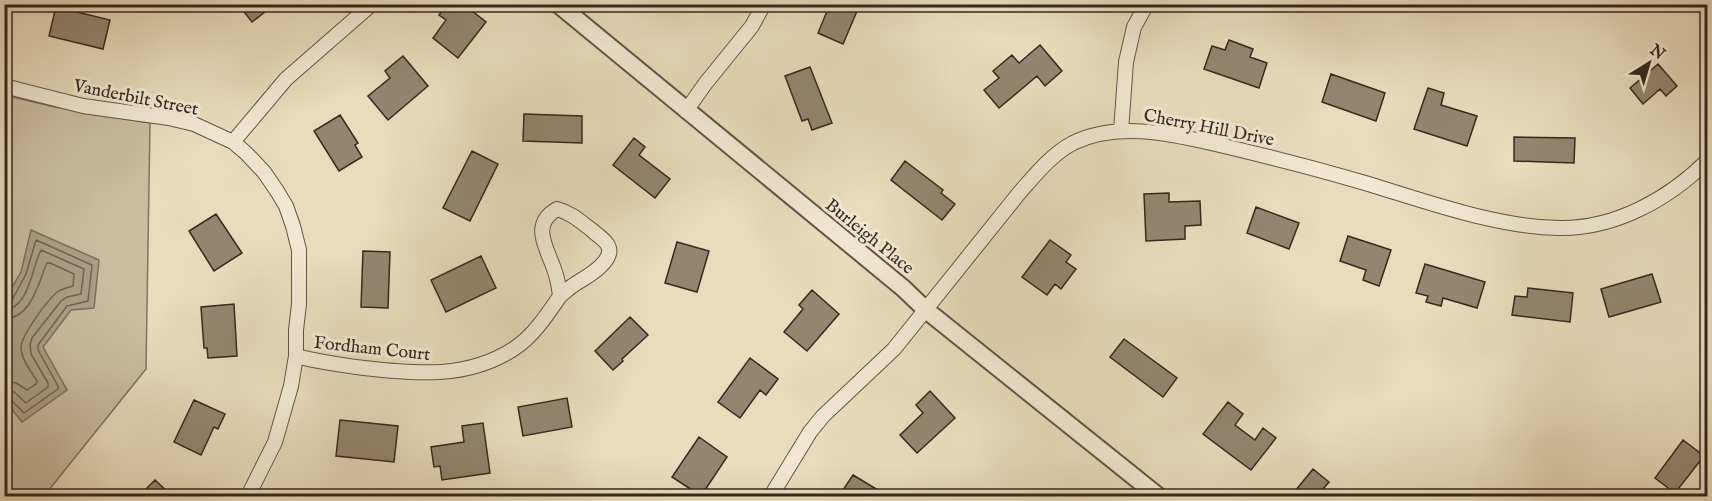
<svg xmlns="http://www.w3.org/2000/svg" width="1712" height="501" viewBox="0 0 1712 501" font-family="'IM FELL English',serif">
  <rect width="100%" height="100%" fill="#e8dcbc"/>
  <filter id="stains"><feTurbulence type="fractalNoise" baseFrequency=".00333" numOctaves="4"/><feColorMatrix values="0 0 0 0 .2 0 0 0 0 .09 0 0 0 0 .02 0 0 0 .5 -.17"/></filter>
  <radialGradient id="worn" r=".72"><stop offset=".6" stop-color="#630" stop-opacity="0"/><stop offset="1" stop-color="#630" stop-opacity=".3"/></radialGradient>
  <path fill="#cabda1" stroke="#807260" stroke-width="1.5" d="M 4,95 L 55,107 L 150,123 L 146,369 L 44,496 L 5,496 Z"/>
  <path fill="#ab9f87" stroke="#7c6f5d" stroke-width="1.5" d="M 31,230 L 99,260 L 94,308 L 71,310 L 43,347 L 67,390 L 22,422 L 5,401 L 4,301 L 21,272 Z"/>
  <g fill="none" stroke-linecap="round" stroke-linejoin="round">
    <path stroke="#706453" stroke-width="1.5" d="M 4,303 L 12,300 L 26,274 L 36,240 L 92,265 L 88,301 L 67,306 L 38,345 L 38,350 L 58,386 L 58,389 L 24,413 L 10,399 L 4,397
      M 4,310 C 29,309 32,267 41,250 L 84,269 L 81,294 L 67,297 L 61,301 L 32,338 L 30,345 L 31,354 L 48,383 L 48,387 L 26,403 L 14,392 L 4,390
      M 4,319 C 32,318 38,283 47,263 L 50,263 L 74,274 L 73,286 C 67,288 61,289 56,293 C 47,301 21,336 21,347 C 21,359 31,371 37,381 L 36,384 L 27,390 L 16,383 L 4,381"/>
  </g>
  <path fill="#938671" stroke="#36281f" stroke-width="1.5" d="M 238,4 L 275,4 L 252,22 Z
    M 447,4 L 463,4 L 486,22 L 458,58 L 433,38 L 446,20 L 439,15 Z
    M 830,4 L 860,4 L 843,44 L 818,33 Z
    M 56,7 L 110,20 L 103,49 L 49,36 Z
    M 1229,40 L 1253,49 L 1250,57 L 1267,63 L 1259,88 L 1204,69 L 1212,46 L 1225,50 Z
    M 1040,45 L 1062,71 L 1045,86 L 1037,76 L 999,108 L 984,90 L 999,78 L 993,71 L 1012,55 L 1019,63 Z
    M 403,56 L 428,86 L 388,120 L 368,96 L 390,78 L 385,71 Z
    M 1658,64 L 1677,86 L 1666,96 L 1660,89 L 1643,104 L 1630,88 Z
    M 810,67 L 832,123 L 812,130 L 808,119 L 802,121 L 785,76 Z
    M 1331,74 L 1385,93 L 1376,121 L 1322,102 Z
    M 1428,88 L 1444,93 L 1441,105 L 1477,116 L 1467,146 L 1414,129 Z
    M 524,114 L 582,116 L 582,143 L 523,141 Z
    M 340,115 L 358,143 L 355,145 L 362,157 L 339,171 L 314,131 Z
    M 1514,137 L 1575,138 L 1574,163 L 1514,161 Z
    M 634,138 L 645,147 L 639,155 L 670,179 L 655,198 L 613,165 Z
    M 472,151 L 498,164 L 470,221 L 443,208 Z
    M 905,161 L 943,190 L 941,193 L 955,204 L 942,220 L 891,180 Z
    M 1169,193 L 1169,202 L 1200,201 L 1201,225 L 1185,226 L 1185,239 L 1146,241 L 1144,194 Z
    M 1256,207 L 1299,223 L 1289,249 L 1247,233 Z
    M 216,214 L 242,253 L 214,271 L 189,231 Z
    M 1348,236 L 1391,250 L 1379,286 L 1363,280 L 1366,270 L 1340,261 Z
    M 1050,240 L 1071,255 L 1066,262 L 1076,269 L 1061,289 L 1055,284 L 1047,295 L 1022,277 Z
    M 677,242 L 709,251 L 697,292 L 665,283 Z
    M 363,251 L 390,252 L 388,308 L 361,307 Z
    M 481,256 L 496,288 L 446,312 L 431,280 Z
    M 1425,264 L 1485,282 L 1477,308 L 1443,298 L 1441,306 L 1426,302 L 1428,296 L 1416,293 Z
    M 1652,274 L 1661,302 L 1609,317 L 1601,289 Z
    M 1528,288 L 1573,293 L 1570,322 L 1512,315 L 1515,296 L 1527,297 Z
    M 812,290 L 839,314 L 807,351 L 784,332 L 803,309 L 799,305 Z
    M 234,304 L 237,356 L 208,358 L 207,348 L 204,348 L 201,307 Z
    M 630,317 L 648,335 L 622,359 L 623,361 L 613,370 L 595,351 Z
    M 1124,339 L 1177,378 L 1163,397 L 1110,357 Z
    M 750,358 L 778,379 L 766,395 L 760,390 L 740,418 L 718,402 Z
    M 930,391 L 955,418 L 917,453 L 900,435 L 923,413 L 916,405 Z
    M 567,398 L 572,427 L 523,436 L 518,407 Z
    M 194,400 L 225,414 L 218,429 L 214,427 L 201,455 L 174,442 Z
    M 1228,402 L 1243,414 L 1235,425 L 1255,440 L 1263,428 L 1276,438 L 1251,470 L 1203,434 Z
    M 340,420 L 398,426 L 394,462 L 336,456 Z
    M 483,423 L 490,473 L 442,480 L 440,466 L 434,467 L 431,447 L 464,442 L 462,426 Z
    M 699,437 L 727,457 L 701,496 L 672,477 Z
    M 1683,440 L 1704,456 L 1675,493 L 1655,478 Z
    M 1313,469 L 1329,482 L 1323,489 L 1332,496 L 1291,496 Z
    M 853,475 L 888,496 L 839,496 Z
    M 155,480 L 172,496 L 139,496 Z"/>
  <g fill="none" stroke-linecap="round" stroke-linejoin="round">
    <defs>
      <path id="minor" d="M 4,86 L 83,106 L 169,118 L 194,124 L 233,142 L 246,153 L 264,172 L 277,191 L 286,206 L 293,226 L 299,250 L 299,304 L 296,330 L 296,356 L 291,386 L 275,442 L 248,496
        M 686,111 L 705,84 L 752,26 L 764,4
        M 1121,131 L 1126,62 L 1134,27 L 1144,9
        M 233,142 L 286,79 L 372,4
        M 557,209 C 572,213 581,222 593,231 C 597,235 604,239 607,244 C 618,260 585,278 575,284 C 569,288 565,292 560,296 C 559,288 558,280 555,272 C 548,249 529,225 557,209 Z
        M 296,356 C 319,362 341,365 364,368 C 417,374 468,379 515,348 C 534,335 547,315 560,296
        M 771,496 L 810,432 L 823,416 L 894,349 L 1020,192 C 1036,174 1052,154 1073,143 C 1116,122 1167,133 1211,143 C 1263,155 1314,168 1365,183 C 1425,201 1495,227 1559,228 C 1615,229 1669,199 1708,160"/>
      <path id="tertiary" d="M 558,4 L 903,288 L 926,310 L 1158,496"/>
    </defs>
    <use href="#minor" stroke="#625546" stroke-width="16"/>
    <use href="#tertiary" stroke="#625546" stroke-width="20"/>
    <use href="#minor" stroke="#f0e8d3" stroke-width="14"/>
    <use href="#tertiary" stroke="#f0e8d3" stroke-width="16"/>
  </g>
  <g text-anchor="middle" stroke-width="6" stroke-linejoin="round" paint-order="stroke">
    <g font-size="18" fill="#36281f" stroke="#f0e8d3">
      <text transform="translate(136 97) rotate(11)" y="6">Vanderbilt Street</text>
      <text transform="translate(1209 127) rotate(11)" y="6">Cherry Hill Drive</text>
      <text transform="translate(870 236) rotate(39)" y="6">Burleigh Place</text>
      <text transform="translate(372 348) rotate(6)" y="6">Fordham Court</text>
    </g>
  </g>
  <rect width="1712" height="501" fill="none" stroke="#e8dcbc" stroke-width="24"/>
  <rect x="6" y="6" width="1700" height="489" fill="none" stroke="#36281f" stroke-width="3"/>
  <rect x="12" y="12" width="1688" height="477" fill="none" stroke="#36281f" stroke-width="1.5"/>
  <g transform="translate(1649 63) rotate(37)" stroke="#f0e8d3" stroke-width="4.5" paint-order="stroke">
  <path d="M0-4.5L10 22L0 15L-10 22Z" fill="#36281f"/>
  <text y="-9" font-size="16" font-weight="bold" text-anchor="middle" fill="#36281f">N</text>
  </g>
  <rect width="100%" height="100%" filter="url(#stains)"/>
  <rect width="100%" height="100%" fill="url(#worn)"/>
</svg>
